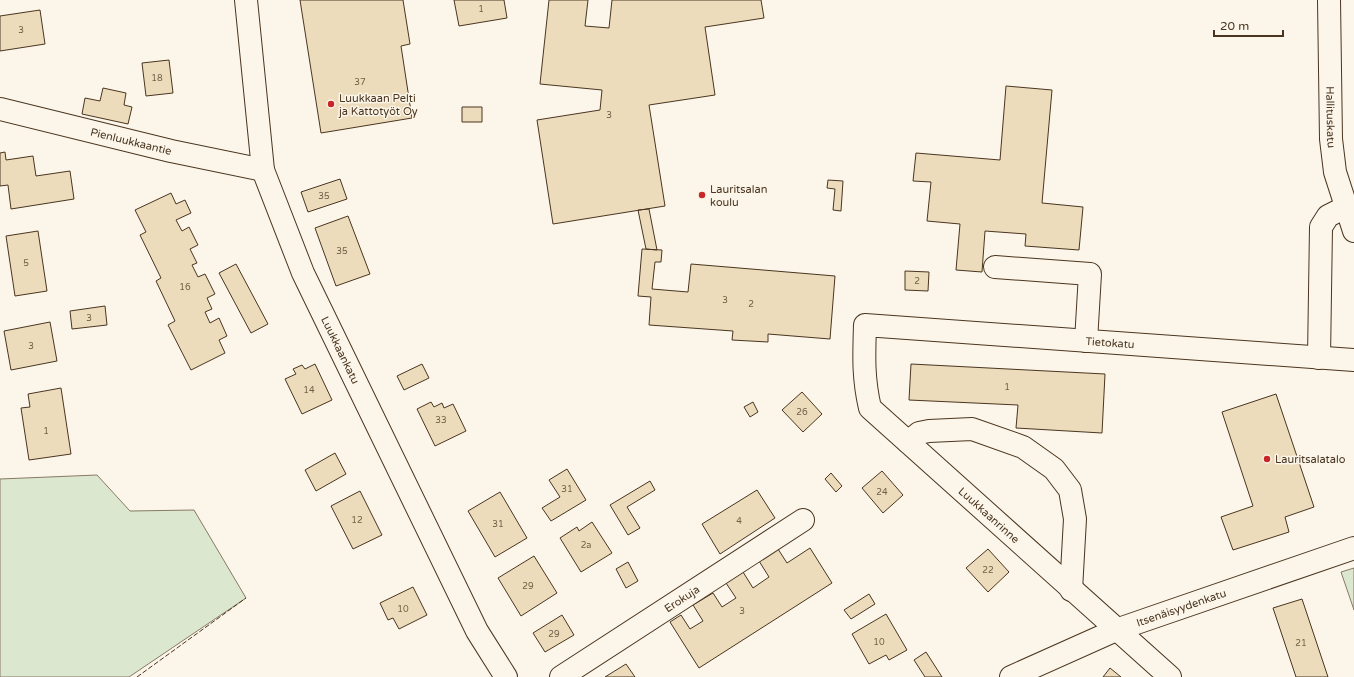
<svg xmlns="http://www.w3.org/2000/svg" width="1354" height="677" viewBox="0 0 1354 677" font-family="'Varela Round',sans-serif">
  <rect width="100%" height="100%" fill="#fbf6e9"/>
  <path fill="#dce7d0" stroke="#887966" d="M 97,475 L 130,511 L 194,510 L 246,598 L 129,677 L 0,677 L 0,479 Z
    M 1354,568 L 1354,610 L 1341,572 Z"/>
  <path fill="#ecdcbc" stroke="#4a3520" d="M 300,0 L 403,0 L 410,44 L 401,46 L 412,118 L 321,133 Z
    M 454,0 L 504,0 L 507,18 L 459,26 Z
    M 549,0 L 588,0 L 585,26 L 609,28 L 612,0 L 761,0 L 764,18 L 705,27 L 715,95 L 649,105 L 665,206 L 553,224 L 537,120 L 600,110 L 602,90 L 540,84 Z
    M 40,10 L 45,44 L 0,51 L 0,16 Z
    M 169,60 L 173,93 L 146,96 L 142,63 Z
    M 1006,86 L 1052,90 L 1042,203 L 1083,207 L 1079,250 L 1025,246 L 1026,234 L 985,231 L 982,272 L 956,270 L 960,224 L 927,221 L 931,182 L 913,181 L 916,153 L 1000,160 Z
    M 103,88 L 126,93 L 124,105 L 132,107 L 128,124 L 82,114 L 85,98 L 100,101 Z
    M 462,107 L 482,107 L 482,122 L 462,122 Z
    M 5,152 L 6,160 L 33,156 L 36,176 L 70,171 L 74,199 L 11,209 L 8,185 L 0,186 L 0,153 Z
    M 340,179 L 347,199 L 308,212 L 301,192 Z
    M 828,180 L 843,181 L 841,211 L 833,210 L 835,189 L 827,188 Z
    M 171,193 L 176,204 L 185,200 L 191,213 L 176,220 L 182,231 L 189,227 L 198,245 L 190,249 L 197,263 L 192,265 L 198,277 L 205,274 L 215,294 L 207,298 L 212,309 L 205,312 L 210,323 L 219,318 L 227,336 L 219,340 L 225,353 L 191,370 L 168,325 L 175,321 L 156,281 L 161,278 L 140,235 L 146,232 L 135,210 Z
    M 649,209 L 657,250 L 646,249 L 638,210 Z
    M 348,216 L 370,274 L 336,286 L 315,228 Z
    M 38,231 L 47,291 L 15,296 L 6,236 Z
    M 642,249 L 662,250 L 661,262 L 655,262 L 652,289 L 688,292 L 691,264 L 835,276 L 830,339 L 768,334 L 768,342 L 732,340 L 733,331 L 649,325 L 651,297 L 638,296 Z
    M 236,264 L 268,324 L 251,333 L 219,273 Z
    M 905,271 L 929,272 L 928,291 L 905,290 Z
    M 105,306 L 107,325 L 72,329 L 70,311 Z
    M 50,322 L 57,361 L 11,370 L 4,331 Z
    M 315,364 L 332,400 L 302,414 L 285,379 L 296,374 L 293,369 L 302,365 L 305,369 Z
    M 422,364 L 429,378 L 404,390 L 397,376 Z
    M 911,364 L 1105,374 L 1102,433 L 1016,428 L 1018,405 L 909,400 Z
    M 61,388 L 71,454 L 29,460 L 21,408 L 30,407 L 28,394 Z
    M 802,392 L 822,414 L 803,432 L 782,410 Z
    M 1276,394 L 1314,507 L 1285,517 L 1289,532 L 1233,550 L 1221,517 L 1253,506 L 1222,412 Z
    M 431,402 L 434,407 L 442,403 L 444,408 L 453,404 L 466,431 L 435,446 L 417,409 Z
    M 753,402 L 758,412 L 750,417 L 744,407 Z
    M 335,453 L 346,474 L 316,491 L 305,470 Z
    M 567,469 L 586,500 L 551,521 L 542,508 L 560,497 L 549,480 Z
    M 882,471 L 903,495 L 883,513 L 862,488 Z
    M 831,473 L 842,486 L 836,492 L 825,479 Z
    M 650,481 L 655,490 L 627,507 L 640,528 L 628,535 L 610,505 Z
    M 757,490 L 775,518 L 720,554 L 702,524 Z
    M 360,491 L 382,535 L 353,549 L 331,506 Z
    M 500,492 L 527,538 L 495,557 L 468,511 Z
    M 592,522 L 612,553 L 581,572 L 560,538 L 577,527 L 579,531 Z
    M 810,548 L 832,583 L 699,668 L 670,622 L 681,615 L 690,629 L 703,621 L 693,605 L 713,593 L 722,607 L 736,598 L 726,583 L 743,572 L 753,588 L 769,577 L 759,561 L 778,549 L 787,563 Z
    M 988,549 L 1009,572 L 988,592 L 966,568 Z
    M 534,556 L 557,593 L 521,616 L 498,578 Z
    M 628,562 L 638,581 L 626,588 L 616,569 Z
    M 413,587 L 427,615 L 399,629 L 393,618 L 388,620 L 380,603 Z
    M 869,594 L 875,604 L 851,619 L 844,610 Z
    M 1302,599 L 1328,677 L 1296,677 L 1273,608 Z
    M 886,614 L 907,650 L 889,660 L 886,655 L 869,664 L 852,634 Z
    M 562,615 L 574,635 L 545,652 L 533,633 Z
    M 926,652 L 942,677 L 925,677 L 914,660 Z
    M 626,664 L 635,677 L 605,677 Z
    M 1110,668 L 1121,677 L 1103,677 Z"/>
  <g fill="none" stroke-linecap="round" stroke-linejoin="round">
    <defs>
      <g id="minor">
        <path id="s1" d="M 246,0 L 263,170 L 303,273 L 477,631 L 506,677"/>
        <path id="s2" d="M 1329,0 L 1331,139 L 1335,172 L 1354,231"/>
        <path id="s3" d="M 0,109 L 171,151 L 263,170"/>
        <path d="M 995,267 L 1090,274 L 1086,341"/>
        <path d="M 1319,358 L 1321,227 L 1328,216 L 1346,207"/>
        <path d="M 908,442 L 919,433 L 929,431 L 972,429 L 1023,447 L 1054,469 L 1070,490 L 1075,519 L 1071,590"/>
        <path id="s4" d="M 561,677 L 803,520"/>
        <path id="s5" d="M 1011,677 L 1116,630 L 1354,548"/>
        <path id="s6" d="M 1170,677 L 870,408 C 863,378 864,356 865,325 L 1354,360"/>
      </g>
    </defs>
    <use href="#minor" stroke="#4a3520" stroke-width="24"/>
    <use href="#minor" stroke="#fbf6e9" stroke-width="22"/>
    <path stroke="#4a3520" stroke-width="1" stroke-dasharray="5 2" stroke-linecap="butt" d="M 137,677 L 246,598"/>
  </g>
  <g fill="#c62828" stroke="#fbf6e9" stroke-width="1.5">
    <circle cx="331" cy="104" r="4"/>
    <circle cx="702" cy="195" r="4"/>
    <circle cx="1267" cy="459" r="4"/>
  </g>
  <g text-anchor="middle" stroke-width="3" stroke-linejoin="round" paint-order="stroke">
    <g font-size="9" fill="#725f47">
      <text x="481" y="12">1</text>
      <text x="21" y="33">3</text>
      <text x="157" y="81">18</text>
      <text x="360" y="85">37</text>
      <text x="609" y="118">3</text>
      <text x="324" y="199">35</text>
      <text x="342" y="254">35</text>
      <text x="26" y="266">5</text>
      <text x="917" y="284">2</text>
      <text x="185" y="290">16</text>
      <text x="725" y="303">3</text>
      <text x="751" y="307">2</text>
      <text x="89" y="321">3</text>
      <text x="31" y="349">3</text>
      <text x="1007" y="390">1</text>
      <text x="309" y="393">14</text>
      <text x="802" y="415">26</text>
      <text x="441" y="423">33</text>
      <text x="46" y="434">1</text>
      <text x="567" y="492">31</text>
      <text x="882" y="495">24</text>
      <text x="357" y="523">12</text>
      <text x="739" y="524">4</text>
      <text x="498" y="527">31</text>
      <text x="586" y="548">2a</text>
      <text x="988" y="573">22</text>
      <text x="528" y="589">29</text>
      <text x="403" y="612">10</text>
      <text x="742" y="614">3</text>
      <text x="554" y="637">29</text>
      <text x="879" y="645">10</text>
      <text x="1301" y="646">21</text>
    </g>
    <g font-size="11" fill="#4a3520" stroke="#fbf6e9" text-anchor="start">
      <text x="339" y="102">Luukkaan Pelti<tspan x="339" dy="13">ja Kattotyöt Oy</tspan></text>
      <text x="710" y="193">Lauritsalan<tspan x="710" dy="13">koulu</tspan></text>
      <text x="1275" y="463">Lauritsalatalo</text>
    </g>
    <g font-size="11" fill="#4a3520" stroke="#fbf6e9">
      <text dy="4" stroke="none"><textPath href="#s2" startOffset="117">Hallituskatu</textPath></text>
      <text dy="4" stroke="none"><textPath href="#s3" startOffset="135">Pienluukkaantie</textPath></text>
      <text dy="4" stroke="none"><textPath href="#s6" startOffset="732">Tietokatu</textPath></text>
      <text dy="4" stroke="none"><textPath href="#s1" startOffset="367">Luukkaankatu</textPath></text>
      <text transform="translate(989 515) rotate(42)" y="4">Luukkaanrinne</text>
      <text dy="4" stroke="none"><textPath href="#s4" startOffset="144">Erokuja</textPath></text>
      <text dy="4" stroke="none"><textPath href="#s5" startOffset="184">Itsenäisyydenkatu</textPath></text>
    </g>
  </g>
  <path d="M1214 30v6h69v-6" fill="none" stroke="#4a3520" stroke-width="2"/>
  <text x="1220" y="30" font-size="12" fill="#4a3520" stroke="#fbf6e9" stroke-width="3" paint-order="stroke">20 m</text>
</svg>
